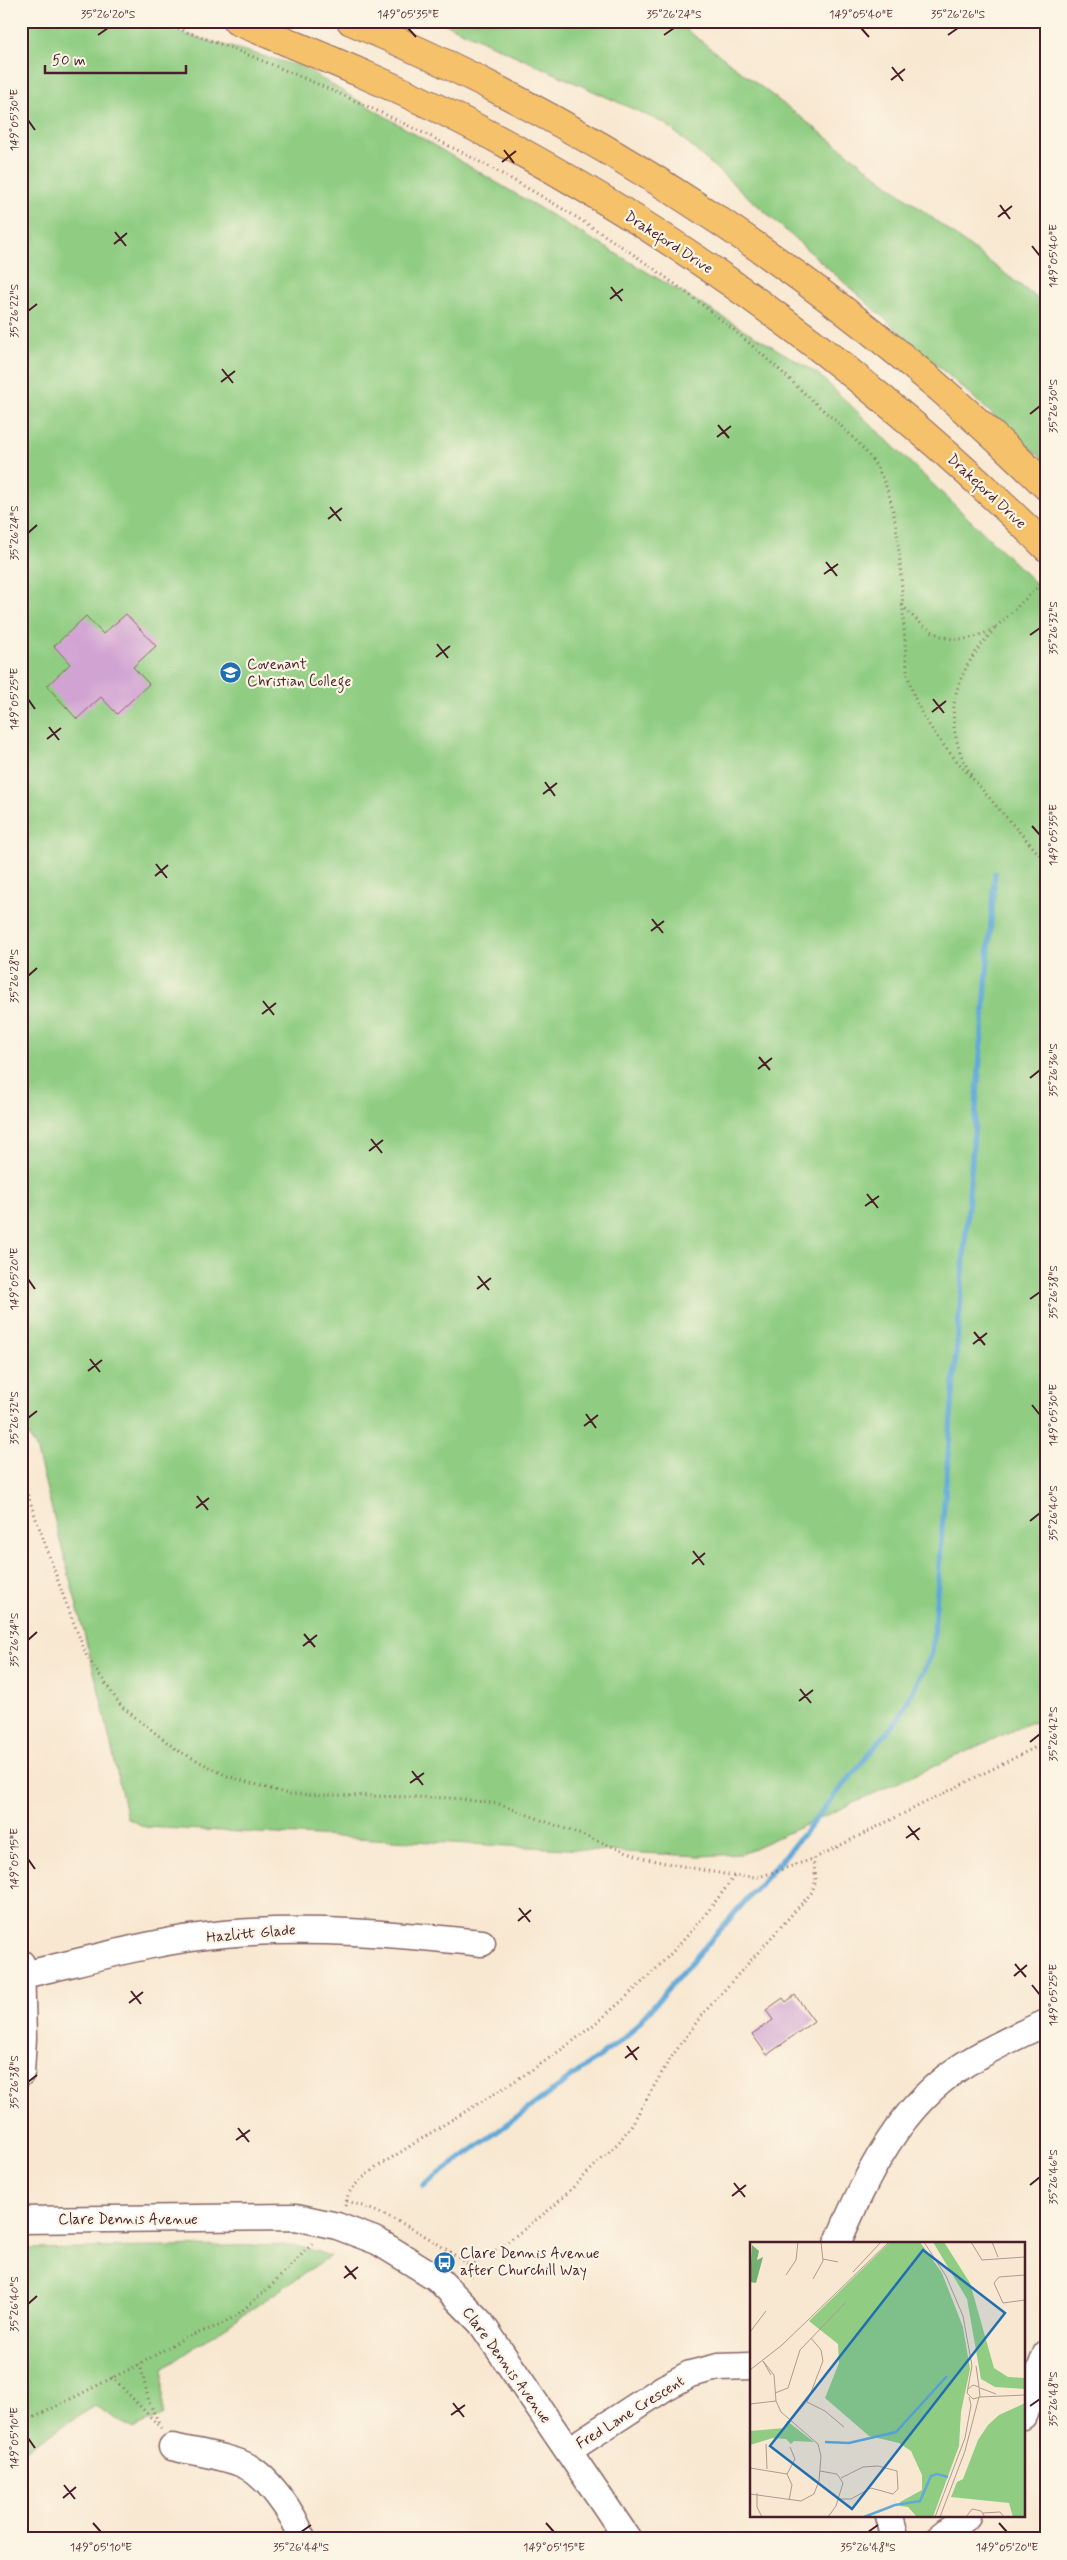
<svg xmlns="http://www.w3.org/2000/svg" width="1067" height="2560" viewBox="0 0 1067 2560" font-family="Mynerve,sans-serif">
  <rect width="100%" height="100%" fill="#fcf5e5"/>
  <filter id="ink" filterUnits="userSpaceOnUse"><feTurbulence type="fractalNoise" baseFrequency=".02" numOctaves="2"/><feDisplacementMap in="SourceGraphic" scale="10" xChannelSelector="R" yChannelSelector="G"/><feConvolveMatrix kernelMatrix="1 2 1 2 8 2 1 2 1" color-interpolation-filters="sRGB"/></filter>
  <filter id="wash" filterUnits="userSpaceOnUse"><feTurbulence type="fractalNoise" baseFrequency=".0096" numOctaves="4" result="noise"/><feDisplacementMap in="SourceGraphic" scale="20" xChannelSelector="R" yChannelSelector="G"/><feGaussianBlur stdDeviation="1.12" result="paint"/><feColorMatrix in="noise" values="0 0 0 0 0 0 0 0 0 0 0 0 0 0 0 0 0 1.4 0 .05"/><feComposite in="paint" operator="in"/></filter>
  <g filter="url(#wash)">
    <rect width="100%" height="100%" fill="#f8e8d1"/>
    <path fill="#90cd82" stroke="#6d7656" d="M 21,21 L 138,21 L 302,67 L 817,373 L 1046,593 L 1046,1722 L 1029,1723 L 741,1854 L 700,1856 L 145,1827 L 127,1818 L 100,1695 L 36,1448 L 21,1423 Z
      M 439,21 L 675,21 L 1046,305 L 1046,462 L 666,124 Z
      M 297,2245 L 330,2256 L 163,2369 L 163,2415 L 133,2429 L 95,2406 L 21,2452 L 21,2249 Z"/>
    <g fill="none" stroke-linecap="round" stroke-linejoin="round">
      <path stroke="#60a9d8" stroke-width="5.5" d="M 423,2186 L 626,2037 L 790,1850 L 898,1719 L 932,1654 L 995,873"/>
    </g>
    <g id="blocks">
      <path fill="#d1a3d3" d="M 126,614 L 156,646 L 133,667 L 149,684 L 117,714 L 101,697 L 77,719 L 47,686 L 70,664 L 54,646 L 86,616 L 103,634 Z
        M 795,1995 L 814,2021 L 767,2055 L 752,2034 L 773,2020 L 766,2010 L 783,1998 L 786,2002 Z"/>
    </g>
  </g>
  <g filter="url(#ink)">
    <use href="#blocks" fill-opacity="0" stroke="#876565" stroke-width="1"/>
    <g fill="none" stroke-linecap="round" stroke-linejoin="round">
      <defs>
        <path id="minor" d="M 21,1963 L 23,2038 L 21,2073
          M 23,1975 C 89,1960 156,1940 224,1934 C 311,1926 396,1934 482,1943
          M 21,2220 L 296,2217 L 337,2226 L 377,2241 L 437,2278 L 481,2323 L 628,2539
          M 837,2244 C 867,2175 899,2105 965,2064 C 991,2048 1018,2035 1046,2023
          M 1023,2416 L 1046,2354
          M 172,2447 C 194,2452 219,2455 240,2463 C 265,2472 295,2514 302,2539
          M 569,2450 L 664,2388 L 690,2374 L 718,2367 L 751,2366
          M 889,2516 L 895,2539
          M 938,2539 L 967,2516"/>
        <path id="highway" d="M 237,21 C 314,53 391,84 465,122 C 681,233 873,376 1046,547
          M 351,21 C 603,127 851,294 1046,486"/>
      </defs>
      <use href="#minor" stroke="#876565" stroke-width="29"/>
      <use href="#highway" stroke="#876565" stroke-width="30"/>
      <path stroke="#876565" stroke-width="3" stroke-dasharray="1 4" stroke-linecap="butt" d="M 154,21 C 221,42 286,70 349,98 C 518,174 670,264 804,393 C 831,418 868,445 883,479 C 902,521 901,594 905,641 C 906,654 906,668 909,680 C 920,724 952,755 981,788 C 1002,813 1024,837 1046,862
        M 902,605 C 930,636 955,652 996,627 C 954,674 938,716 971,775
        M 996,627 L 1046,579
        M 21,1476 L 63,1595 L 87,1657 L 121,1706 L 177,1750 L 227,1776 L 288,1794 L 452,1798 L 499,1804 L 646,1859 L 734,1876 L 759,1877 L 813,1859 L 1046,1742
        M 347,2201 C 393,2215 432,2238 470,2266 L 471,2280
        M 345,2206 C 347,2200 347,2194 352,2189 C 365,2172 389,2160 407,2148 C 462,2112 520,2081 573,2041 C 633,1995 691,1939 734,1876
        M 470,2266 L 501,2247 L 554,2206 L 619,2142 L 631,2126 L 668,2062 L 701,2016 L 812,1892 L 816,1880 L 813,1859
        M 140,2364 L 149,2402 L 159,2423
        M 112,2377 L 161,2428
        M 21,2424 L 140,2364 L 184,2338 L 218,2326 L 236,2316 L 274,2283 L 312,2244"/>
      <use href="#minor" stroke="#fff" stroke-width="26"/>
      <use href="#highway" stroke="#f5c16b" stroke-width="28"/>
    </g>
  </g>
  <path fill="none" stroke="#4a1f2b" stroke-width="2" d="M 408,28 L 416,37M 861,28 L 869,37M 98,35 L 108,28M 664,35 L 674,28M 948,35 L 958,28M 892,67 L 903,81M 891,80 L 905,69M 28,120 L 35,130M 504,150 L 514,163M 502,162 L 516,151M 1000,205 L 1010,219M 998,217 L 1012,206M 115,232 L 126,246M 114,244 L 127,233M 1032,246 L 1040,256M 611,287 L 622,301M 610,299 L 623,289M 28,311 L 37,304M 222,369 L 233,383M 221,382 L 235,371M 1030,414 L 1040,406M 718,425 L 729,438M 717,437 L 731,426M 330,507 L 341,521M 328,519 L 342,508M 28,533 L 37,525M 826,562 L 837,576M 824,574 L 838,564M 1030,635 L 1040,628M 437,644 L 448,658M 436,657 L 450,646M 28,699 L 35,709M 933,699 L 944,713M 932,712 L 946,701M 49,727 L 59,740M 47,739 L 61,728M 545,782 L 555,796M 543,794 L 557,783M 1032,826 L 1040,835M 156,864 L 167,878M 155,876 L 168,865M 652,919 L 663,933M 651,931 L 664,921M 28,976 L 37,968M 263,1001 L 274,1015M 262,1014 L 276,1003M 759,1057 L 770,1070M 758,1069 L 772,1058M 1030,1078 L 1040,1070M 371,1139 L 382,1153M 369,1151 L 383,1140M 867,1194 L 878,1208M 865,1206 L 879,1196M 478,1276 L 489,1290M 28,1279 L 35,1289M 477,1289 L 491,1278M 1030,1299 L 1040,1292M 974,1332 L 985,1345M 973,1344 L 987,1333M 90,1359 L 100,1372M 88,1371 L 102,1360M 1032,1405 L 1040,1415M 586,1414 L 596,1428M 28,1418 L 37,1411M 584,1426 L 598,1415M 197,1496 L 208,1510M 196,1508 L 209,1498M 1030,1521 L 1040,1513M 693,1551 L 704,1565M 692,1564 L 705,1553M 304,1634 L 315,1647M 28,1640 L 37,1632M 303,1646 L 317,1635M 800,1689 L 811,1703M 799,1701 L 813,1690M 1030,1742 L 1040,1734M 412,1771 L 423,1785M 410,1783 L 424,1773M 908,1826 L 919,1840M 906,1838 L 920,1828M 28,1859 L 35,1869M 519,1908 L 530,1922M 518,1921 L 531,1910M 1015,1964 L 1026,1977M 1014,1976 L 1027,1965M 1032,1985 L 1040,1995M 131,1991 L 141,2004M 129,2003 L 143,1992M 627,2046 L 637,2060M 625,2058 L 639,2047M 28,2082 L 37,2075M 238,2128 L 249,2142M 236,2140 L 250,2130M 734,2183 L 745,2197M 1030,2185 L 1040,2177M 732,2196 L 746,2185M 345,2266 L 356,2279M 344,2278 L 358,2267M 28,2304 L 37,2296M 453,2403 L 464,2417M 1030,2406 L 1040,2399M 451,2415 L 465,2405M 28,2438 L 35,2448M 64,2485 L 75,2499M 63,2498 L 76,2487M 93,2523 L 101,2532M 546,2523 L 554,2532M 999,2523 L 1007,2532M 301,2532 L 311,2525M 868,2532 L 878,2525"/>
  <defs>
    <symbol id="school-disc" viewBox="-11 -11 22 22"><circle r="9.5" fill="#1f6fb2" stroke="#fcf5e5"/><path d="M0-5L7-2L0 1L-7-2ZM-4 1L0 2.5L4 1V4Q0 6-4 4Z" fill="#fff"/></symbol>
    <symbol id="bus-disc" viewBox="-11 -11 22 22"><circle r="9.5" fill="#1f6fb2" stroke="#fcf5e5"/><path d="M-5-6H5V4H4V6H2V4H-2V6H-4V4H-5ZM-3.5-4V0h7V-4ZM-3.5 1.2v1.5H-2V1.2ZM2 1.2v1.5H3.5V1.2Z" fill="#fff"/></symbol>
  </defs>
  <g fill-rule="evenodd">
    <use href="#school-disc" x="218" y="660" width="25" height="25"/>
    <use href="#bus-disc" x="432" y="2250" width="25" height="25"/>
  </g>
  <g text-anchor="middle" stroke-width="4.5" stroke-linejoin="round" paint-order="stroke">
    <g font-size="15" fill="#4a1f2b" stroke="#fcf5e5">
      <text transform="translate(669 242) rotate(33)" y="5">Drakeford Drive</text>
      <text transform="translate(987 491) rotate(43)" y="5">Drakeford Drive</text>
      <text transform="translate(251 1933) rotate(-5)" y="5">Hazlitt Glade</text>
      <text x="128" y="2224">Clare Dennis Avenue</text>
      <text transform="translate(507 2365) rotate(54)" y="5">Clare Dennis Avenue</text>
      <text transform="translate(630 2412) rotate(-32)" y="5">Fred Lane Crescent</text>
    </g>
    <g font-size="15" fill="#4a1f2b" stroke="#fcf5e5" text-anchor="start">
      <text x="247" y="669">Covenant<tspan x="247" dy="17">Christian College</tspan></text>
      <text x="460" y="2258">Clare Dennis Avenue<tspan x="460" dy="17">after Churchill Way</tspan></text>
    </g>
  </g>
  <g transform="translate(750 2242)">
    <rect width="275" height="275" fill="#f8e8d1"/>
    <path d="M 140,0 L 170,0 L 192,31 L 213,85 L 220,127 L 211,170 L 209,204 L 183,275 L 167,275 L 158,265 L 150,264 L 150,260 L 172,248 L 172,233 L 161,209 L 149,201 L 119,194 L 75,156 L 89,121 L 88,102 L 59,79 ZM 183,0 L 194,0 L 220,41 L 244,126 L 258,135 L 275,136 L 275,147 L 245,145 L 231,137 L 217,57 ZM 275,161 L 275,275 L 263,275 L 259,261 L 201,255 L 207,240 L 213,237 L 228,198 L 238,183 L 249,173 ZM 37,179 L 64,200 L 44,199 L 41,202 L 36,197 L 23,196 L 0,203 L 0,189 L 34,186 Z" fill="#90cd82"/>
    <path d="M 2,3 L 9,9 L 7,18 L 13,15 L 6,41 L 0,40 Z" fill="#74b070"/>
    <path fill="none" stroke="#60a9d8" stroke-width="2.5" d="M 75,200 L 99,201 L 146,190 L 197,134M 114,275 L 145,263 L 170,259 L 181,234 L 187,232 L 198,235"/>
    <path fill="none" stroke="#b2988f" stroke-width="1" d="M 174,0 L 196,34 L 213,74 L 222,124 L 217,151 L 223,157 L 230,155 L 229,145 L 223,143 L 218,147M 221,0 L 232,18 L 275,15M 242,0 L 248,15M 73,17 L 88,20M 103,30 L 131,0M 36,33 L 46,18 L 48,0M 275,33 L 249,35 L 244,41 L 253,61 L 275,58M 63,37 L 73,19 L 71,0M 0,90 L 16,69M 13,119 L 21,133M 226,124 L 229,145M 0,128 L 32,103 L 139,0M 230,146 L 246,152M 25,151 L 38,146 L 50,108 L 96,60M 230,155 L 275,153M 57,160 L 75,169 L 94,185M 0,162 L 26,159M 41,178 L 58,158 L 73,119 L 71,108 L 61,96M 16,202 L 17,227M 0,226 L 37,232 L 42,243 L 39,258M 70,229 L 87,232 L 93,241 L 86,264 L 78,275M 37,232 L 45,217 L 40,205M 7,251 L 7,265 L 12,275M 0,252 L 51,259 L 64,252 L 69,239 L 71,214 L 68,202 L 31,170 L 26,159 L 24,133 L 13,119M 89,257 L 101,257 L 121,246 L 143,252 L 148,247 L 147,229 L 128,224 L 113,225 L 91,236M 233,271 L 250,270 L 254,275M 185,275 L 215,196 L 221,163 L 219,155M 190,275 L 215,209 L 229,155M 216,275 L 222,267 L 231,269 L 235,275"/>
    <path fill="#1f6fb2" fill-opacity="0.15" stroke="#1f6fb2" stroke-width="2.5" d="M 173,8 L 255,71 L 102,267 L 20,204 Z"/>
    <rect width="275" height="275" fill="none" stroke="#4a1f2b" stroke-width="2.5"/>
  </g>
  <rect width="1067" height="2560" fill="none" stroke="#fcf5e5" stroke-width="55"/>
  <path d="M45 65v8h141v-8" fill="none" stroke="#4a1f2b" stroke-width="2.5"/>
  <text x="52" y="65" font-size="15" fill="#4a1f2b" stroke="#fcf5e5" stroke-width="4" paint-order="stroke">50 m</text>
  <rect x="28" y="28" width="1012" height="2504" fill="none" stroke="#4a1f2b" stroke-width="2"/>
  <g font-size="12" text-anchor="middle" fill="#4a1f2b">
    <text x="108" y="18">35°26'20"S</text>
    <text x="408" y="18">149°05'35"E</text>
    <text x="674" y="18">35°26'24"S</text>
    <text x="861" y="18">149°05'40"E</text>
    <text x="958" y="18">35°26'26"S</text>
    <text transform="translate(14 120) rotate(-90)" y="4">149°05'30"E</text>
    <text transform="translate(1053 256) rotate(-90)" y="4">149°05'40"E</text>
    <text transform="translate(14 311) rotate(-90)" y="4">35°26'22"S</text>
    <text transform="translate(1053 406) rotate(-90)" y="4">35°26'30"S</text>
    <text transform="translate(14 533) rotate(-90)" y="4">35°26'24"S</text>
    <text transform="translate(1053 628) rotate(-90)" y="4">35°26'32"S</text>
    <text transform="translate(14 699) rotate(-90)" y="4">149°05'25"E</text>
    <text transform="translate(1053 835) rotate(-90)" y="4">149°05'35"E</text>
    <text transform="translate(14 976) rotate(-90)" y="4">35°26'28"S</text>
    <text transform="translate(1053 1070) rotate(-90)" y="4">35°26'36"S</text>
    <text transform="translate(14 1279) rotate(-90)" y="4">149°05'20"E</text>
    <text transform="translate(1053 1292) rotate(-90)" y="4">35°26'38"S</text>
    <text transform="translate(1053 1415) rotate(-90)" y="4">149°05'30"E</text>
    <text transform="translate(14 1418) rotate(-90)" y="4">35°26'32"S</text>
    <text transform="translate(1053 1513) rotate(-90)" y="4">35°26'40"S</text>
    <text transform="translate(14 1640) rotate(-90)" y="4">35°26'34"S</text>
    <text transform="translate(1053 1734) rotate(-90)" y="4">35°26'42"S</text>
    <text transform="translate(14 1859) rotate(-90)" y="4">149°05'15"E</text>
    <text transform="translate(1053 1995) rotate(-90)" y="4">149°05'25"E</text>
    <text transform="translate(14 2082) rotate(-90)" y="4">35°26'38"S</text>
    <text transform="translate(1053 2177) rotate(-90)" y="4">35°26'46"S</text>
    <text transform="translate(14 2304) rotate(-90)" y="4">35°26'40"S</text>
    <text transform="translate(1053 2399) rotate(-90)" y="4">35°26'48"S</text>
    <text transform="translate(14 2438) rotate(-90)" y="4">149°05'10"E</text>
    <text x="101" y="2551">149°05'10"E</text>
    <text x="301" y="2551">35°26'44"S</text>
    <text x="554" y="2551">149°05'15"E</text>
    <text x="868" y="2551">35°26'48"S</text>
    <text x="1007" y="2551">149°05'20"E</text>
  </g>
</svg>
